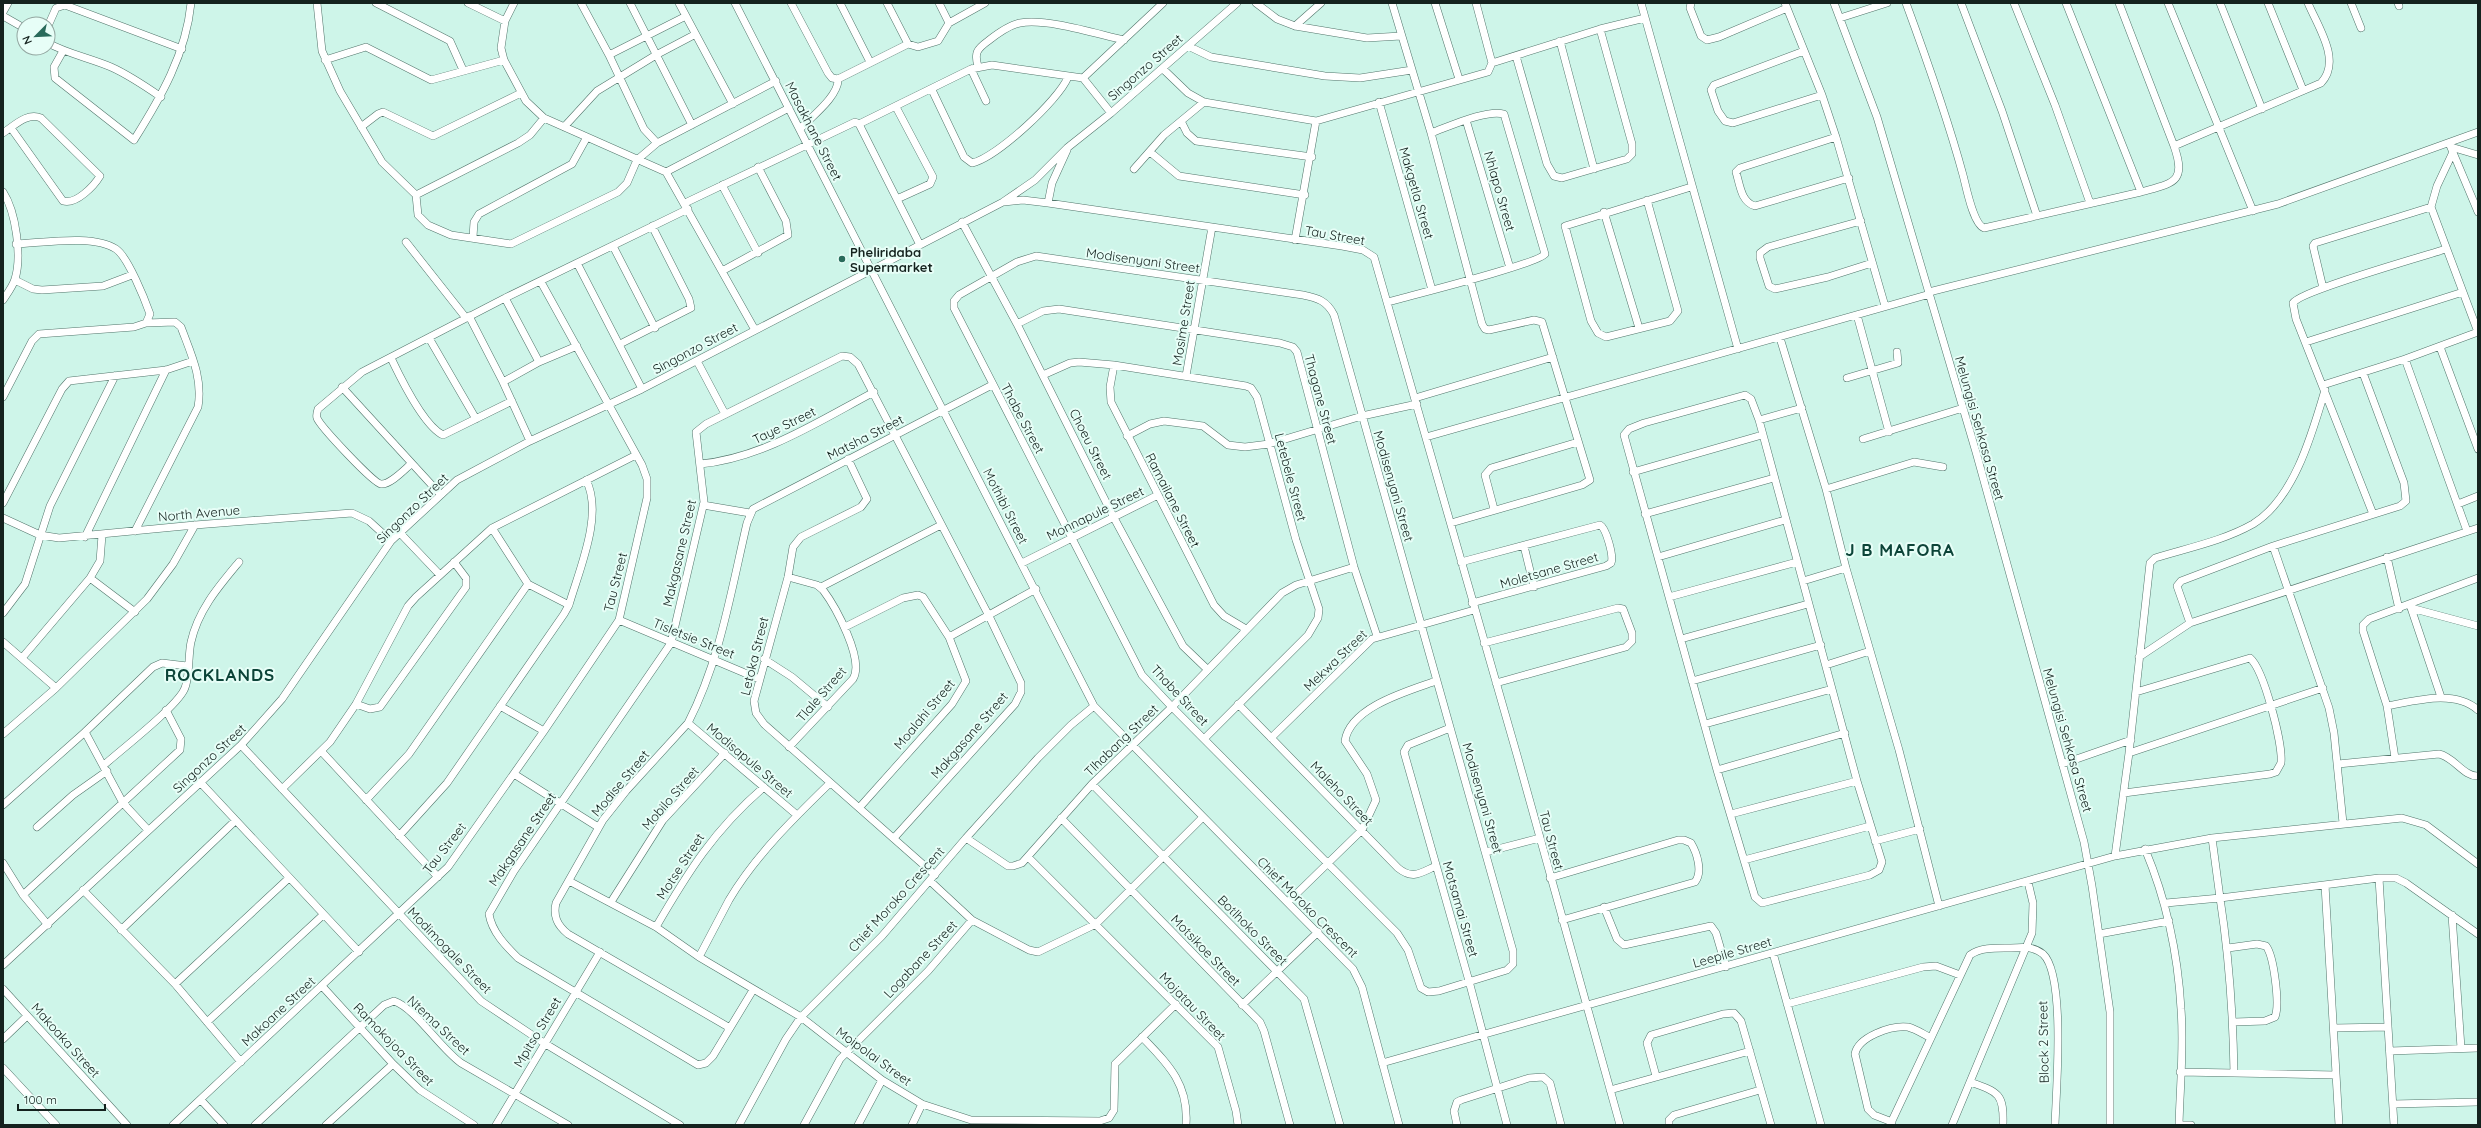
<svg xmlns="http://www.w3.org/2000/svg" width="2481" height="1128" viewBox="0 0 2481 1128" font-family="Quicksand,sans-serif">
  <rect width="100%" height="100%" fill="#cef5e9"/>
  <g fill="none" stroke-linecap="round" stroke-linejoin="round">
    <defs>
      <path id="minor" d="M 317,3 L 322,51 L 340,91 L 382,162 L 416,195
        M 376,3 L 450,41 L 463,70
        M 468,3 L 505,21
        M 514,3 L 505,21 L 501,48 L 504,60 L 526,101 L 544,118 L 666,172 L 755,330
        M 581,3 L 609,55 L 644,129 L 657,143
        M 630,3 L 692,125
        M 679,3 L 733,104
        M 735,3 L 1094,706 L 1353,969 L 1362,987 L 1399,1125
        M 791,3 L 828,73 L 832,78 L 838,79 L 908,44 L 918,47 L 938,41 L 949,23 L 939,3
        M 840,3 L 870,62
        M 887,3 L 908,44
        M 1256,3 L 1277,19 L 1295,26 L 1367,38 L 1401,36
        M 1392,3 L 1431,133 L 1482,324 L 1485,329 L 1489,330 L 1534,320 L 1542,322 L 1590,480 L 1582,485 L 1451,523
        M 1435,3 L 1459,79
        M 1641,3 L 1738,349
        M 1691,3 L 1690,8 L 1701,36 L 1707,40 L 1719,37 L 1787,8
        M 1785,3 L 1822,95 L 1836,137 L 1885,306
        M 1834,3 L 1877,117 L 1976,452 L 2084,842 L 2092,886 L 2110,1012 L 2110,1125
        M 1906,3 C 1927,60 1947,116 1963,175 C 1966,186 1973,224 1984,228 L 2141,192 C 2173,183 2187,183 2174,146 L 2119,3
        M 1961,3 L 2002,111 L 2037,216
        M 2014,3 L 2055,105 L 2090,203
        M 2066,3 L 2141,192
        M 2168,3 L 2253,211
        M 2220,3 L 2262,109
        M 2268,3 L 2303,90
        M 2351,3 L 2361,28
        M 2398,3 L 2399,6
        M 3,12 L 8,3
        M 3,16 L 24,28
        M 1840,18 L 1887,3
        M 949,23 L 985,3
        M 48,26 L 56,8 L 65,5 L 182,49
        M 1295,26 L 1321,3
        M 1560,41 L 1594,169
        M 48,43 C 68,54 90,58 111,67 C 129,75 145,86 161,97
        M 1188,46 L 1211,57 L 1325,76 L 1360,78 L 1412,70
        M 63,51 L 54,67 L 55,78 L 134,140 C 161,97 186,54 191,3
        M 1804,51 L 1714,85 L 1711,90 L 1718,111 L 1725,121 L 1733,123 L 1822,95
        M 609,55 L 686,16
        M 1516,56 L 1547,164 L 1554,176 L 1562,178 L 1627,159 L 1632,154 L 1632,144 L 1600,29
        M 325,60 L 366,47 L 431,80 L 504,60
        M 1492,63 L 1600,29 L 1645,18
        M 978,66 C 974,53 977,49 988,41 C 997,34 1009,25 1020,23 C 1047,18 1097,34 1124,40
        M 971,69 L 986,101
        M 1163,69 L 1188,93 L 1204,102 L 1316,121 L 1488,72 L 1492,63 L 1476,3
        M 1083,78 L 1163,3
        M 932,90 L 964,157 L 972,163 C 996,158 1059,100 1068,77
        M 1379,102 L 1432,290
        M 896,107 L 933,177 L 930,184 L 897,199
        M 1466,120 L 1510,268
        M 1181,121 L 1187,133 L 1196,141 L 1312,157
        M 859,124 L 971,69 L 992,65 L 1083,78 L 1111,113
        M 361,127 L 378,114 L 383,112 L 433,136 L 521,93
        M 564,127 L 597,91 L 656,55 L 694,35
        M 800,129 C 811,117 839,96 838,79
        M 3,133 C 14,126 27,112 41,118 L 100,176 C 94,186 76,205 63,201 L 11,128
        M 1836,137 L 1740,168 L 1736,172 C 1740,185 1741,202 1755,206 L 1849,178
        M 2449,143 L 2478,212
        M 2174,146 L 2321,83 C 2342,61 2318,27 2308,3
        M 2451,147 L 2478,155
        M 1150,152 L 1179,176 L 1305,195
        M 2453,152 L 2437,186 L 2431,207 L 2478,332
        M 1134,169 L 1164,135 L 1204,102
        M 666,172 L 789,108
        M 722,185 L 758,253
        M 3,192 C 16,212 22,256 15,279 C 13,286 7,294 3,300
        M 416,195 L 418,215 L 428,225 L 451,235 L 511,244 L 618,192 L 627,183 L 637,160 L 657,143 L 776,81
        M 416,195 L 518,143 L 530,135 L 544,118
        M 1647,200 L 1678,311 L 1670,321 L 1606,337 L 1598,333 L 1591,321 L 1565,226 L 1691,187
        M 1004,202 L 1023,200 L 1048,203 L 1342,246 L 1363,250 L 1374,257 L 1517,755 L 1620,1125
        M 685,203 L 855,122 L 859,124 L 920,245
        M 1048,203 L 1052,183 L 1067,150
        M 1604,212 L 1639,328
        M 1861,221 L 1768,247 L 1760,253 L 1760,258 L 1769,286 L 1775,289 L 1828,277 L 1872,263
        M 962,222 L 1017,324 L 1113,516 L 1183,646 L 1207,669
        M 473,237 L 474,222 L 479,214 L 572,164 L 587,137
        M 1295,240 L 1316,121
        M 406,242 L 466,318
        M 613,246 L 655,328
        M 1036,256 L 1303,295 C 1318,298 1327,301 1334,315 L 1513,951 L 1513,964 L 1507,970 L 1439,991 L 1428,992 L 1421,988 L 1408,950 L 1397,933 L 1172,707 L 1142,675 L 954,308 L 954,301 L 959,295 L 1017,262 Z
        M 577,263 L 642,389
        M 722,271 L 788,235 L 786,221 L 758,167
        M 15,280 L 33,289 L 42,290 L 103,286 L 132,275
        M 2323,288 L 2313,246 L 2315,243 L 2431,207
        M 1929,292 L 2278,204 L 2478,132
        M 505,298 L 539,362
        M 1388,302 C 1409,296 1538,264 1545,254 L 1504,114 C 1486,109 1448,127 1431,133
        M 1857,315 L 1889,432
        M 469,316 L 503,382 L 530,441
        M 1017,324 L 1043,311 L 1059,309 L 1280,343 L 1293,347 L 1297,352 L 1354,567 L 1377,636
        M 429,338 L 476,419
        M 1780,338 L 1826,489 L 1846,568 L 1899,750 L 1939,906
        M 2306,342 L 2463,292
        M 620,344 L 691,308 L 689,299 L 652,226
        M 2440,347 L 2478,449
        M 391,358 C 400,377 424,426 443,435 L 512,401
        M 2405,359 L 2467,531
        M 697,361 L 725,414
        M 1114,365 L 1110,387 L 1111,402 L 1214,605 L 1224,616 L 1246,629
        M 1043,375 L 1070,363 L 1079,362 L 1114,365 L 1246,386 L 1251,388 L 1257,397 L 1296,540 L 1319,609 L 1318,618 L 1308,635 L 1205,738
        M 1186,376 L 1212,227
        M 1847,378 L 1898,363 L 1897,352
        M 503,382 L 539,362 L 577,346
        M 2323,385 L 2405,359 L 2478,332
        M 342,387 L 440,494
        M 1745,395 L 1751,399 L 1759,420 L 1857,781 L 1882,862 L 1879,870 L 1870,875 L 1762,903 L 1755,897 L 1717,770 L 1624,435 L 1629,429 L 1644,423 Z
        M 3,397 L 32,341 L 39,334 L 134,327 L 146,323 L 150,314 C 145,300 128,257 116,249 C 94,234 42,243 16,244
        M 1415,398 L 1553,357
        M 1759,420 L 1802,408
        M 1127,436 L 1150,424 L 1164,421 L 1203,426 L 1228,445 L 1245,447 L 1269,444 L 1362,416 L 1417,404
        M 1426,437 L 1930,294
        M 1863,439 L 1963,408
        M 848,459 L 867,499 L 861,507 L 801,537 L 793,547 L 788,577 L 754,701 L 756,713 L 764,724 L 935,875
        M 411,464 C 404,470 390,485 381,484 C 373,483 320,426 317,418 C 316,415 317,412 318,409 L 362,372 L 505,298 L 688,209
        M 700,464 C 763,458 819,421 874,392
        M 1633,472 L 1762,435
        M 1826,489 L 1914,462 L 1943,467
        M 3,503 L 62,389 L 69,381 L 166,370 L 193,361
        M 2458,504 L 2478,496
        M 703,505 L 750,513
        M 1494,509 L 1485,475 L 1491,468 L 1578,442
        M 1645,514 L 1774,478
        M 2373,514 L 2296,319 L 2293,303 C 2300,291 2424,256 2446,249
        M 3,518 L 40,535 L 59,538 L 195,525 L 352,513 L 369,521 L 391,541
        M 492,528 L 528,584 L 569,605
        M 135,531 L 198,407 C 203,378 191,354 181,327 L 175,322 L 146,323
        M 400,533 L 440,575
        M 85,537 L 166,370
        M 1524,546 L 1534,587
        M 2273,546 L 2329,708 L 2334,733 L 2343,823
        M 1658,557 L 1785,520
        M 2387,557 L 2399,609
        M 1461,562 L 1600,525 C 1606,528 1614,556 1611,563 L 1606,566 L 1472,603
        M 1022,563 L 1158,495
        M 788,577 L 817,585 L 823,590 C 835,606 865,660 853,679 L 789,747
        M 90,578 L 100,561 L 102,535
        M 1803,581 L 1846,568
        M 821,587 L 941,525
        M 1669,597 L 1797,562
        M 2410,605 L 2441,697
        M 2411,608 L 2478,626
        M 3,613 L 25,584 L 50,506 L 115,376
        M 619,620 L 759,679
        M 2190,623 L 2177,586 L 2181,581 L 2273,546 L 2400,506 L 2406,501 L 2404,483 L 2363,373
        M 845,627 L 903,598 L 918,595 L 923,597 L 949,637 L 966,681 L 952,704 L 859,808
        M 949,637 L 1036,589
        M 1681,639 L 1808,604
        M 3,642 L 56,688
        M 1484,643 L 1618,608 L 1623,609 L 1632,633 L 1632,641 L 1626,647 L 1496,683
        M 2139,657 L 2190,623 L 2478,528
        M 22,658 L 90,578 L 135,612
        M 764,659 L 792,677 L 828,707
        M 1826,665 L 1870,651
        M 1692,681 L 1821,645
        M 356,704 L 370,709 L 380,707 L 466,587 L 466,578 L 454,562
        M 1238,704 L 1398,868 C 1413,880 1420,873 1436,866
        M 500,706 L 544,731
        M 2387,706 C 2415,701 2454,689 2478,710
        M 688,723 L 797,815
        M 1705,724 L 1832,689
        M 1450,728 L 1408,745 L 1404,752 L 1469,981 L 1507,1125
        M 85,732 L 123,803 L 148,830
        M 3,734 L 56,688 L 147,599 L 173,564 L 195,525
        M 1271,738 L 1372,639 L 1474,610
        M 241,745 L 481,1001 L 544,1043 L 680,1125
        M 322,752 L 438,877
        M 2129,753 L 2323,688
        M 2395,758 L 2387,706 L 2363,631 L 2363,625 L 2369,619 L 2478,578
        M 2062,764 L 2131,740
        M 2338,764 L 2439,754 C 2454,757 2464,777 2478,776
        M 104,765 C 122,749 175,708 184,690 C 190,679 188,655 191,642 C 198,610 219,586 239,562
        M 1717,770 L 1845,733
        M 514,774 L 598,827
        M 200,782 L 359,952
        M 1092,784 L 1304,999 L 1340,1125
        M 282,789 L 330,742 L 356,704 L 408,606 L 416,597 L 492,528 L 636,455
        M 2124,793 L 2270,774 L 2276,772 L 2281,763 C 2283,744 2264,670 2250,658 L 2136,692
        M 366,800 L 409,754 L 528,584
        M 3,805 L 85,732 L 153,667 L 162,663 L 187,666
        M 1731,814 L 1857,781
        M 1061,818 L 1260,1022 L 1264,1031 L 1290,1125
        M 37,827 L 73,795 L 107,771
        M 399,836 L 447,783 L 564,614 L 569,605 C 579,570 604,514 586,480
        M 966,838 L 1008,866 L 1013,866 L 1022,863 L 1092,784 L 1172,707 L 1282,593 L 1296,585 L 1354,567
        M 1875,841 L 1920,829
        M 2145,849 C 2166,899 2178,955 2181,1009 C 2184,1047 2180,1087 2179,1125
        M 1486,852 L 1540,838
        M 2115,856 L 2129,753 L 2150,563 L 2155,558 C 2187,548 2223,541 2253,524 C 2294,499 2312,434 2325,390
        M 1028,857 L 1218,1047 L 1236,1111 L 1238,1125
        M 1744,860 L 1870,826
        M 3,863 L 23,895 L 48,925
        M 1550,878 L 1678,840 L 1684,840 L 1691,843 C 1697,853 1703,872 1695,882 L 1562,920
        M 2379,878 L 2394,1125
        M 569,881 L 656,927 L 699,957 L 801,1017 L 882,1080 L 922,1104 L 971,1120 L 1100,1121 L 1109,1118 L 1114,1110 L 1115,1064 L 1176,1004
        M 930,881 L 972,920 L 1029,950 L 1038,952 L 1096,924 L 1203,817
        M 2325,885 L 2339,1125
        M 83,890 L 175,984 L 241,1062
        M 23,895 L 180,750 L 181,739 L 166,710
        M 611,902 L 663,820 L 725,753
        M 1288,902 L 1362,830 L 1376,800 L 1367,774 L 1345,741 C 1350,707 1408,691 1436,681
        M 2166,903 L 2220,898 L 2212,838
        M 1604,907 L 1617,939 L 1624,945 L 1711,926 L 1716,933 L 1726,967
        M 2452,915 L 2461,1048
        M 656,927 C 688,872 714,830 764,787
        M 121,930 L 235,821
        M 2099,934 L 2169,921
        M 2228,948 L 2257,944 L 2266,946 C 2274,956 2280,1005 2275,1017 L 2265,1021 L 2234,1022
        M 1773,953 L 1821,1125
        M 699,957 C 709,938 719,919 729,900 C 755,856 794,818 830,783
        M 3,965 L 241,745 L 282,699 L 391,541 L 457,480 L 530,441 L 642,389 L 1003,202 L 1035,180 L 1067,148 L 1111,113 L 1237,3
        M 175,984 L 289,878
        M 322,986 L 393,1064 L 420,1090 L 474,1125
        M 3,989 L 127,1125
        M 753,990 L 713,1056 L 706,1063 L 698,1065 L 518,958 C 505,945 492,932 489,914 L 514,871 L 671,643 L 704,502 L 696,432 L 706,424 L 842,356 L 850,357 L 858,364 L 989,616 L 1021,683 L 1021,692 L 1015,704 L 894,838
        M 1787,1004 L 1923,967 L 1936,966 L 1960,975
        M 1242,1005 L 1318,932
        M 207,1022 L 323,915
        M 730,1028 L 568,934 C 557,925 553,916 556,903 L 603,820 L 626,791 L 688,723 C 720,661 731,591 747,523 L 753,509 L 992,385
        M 2334,1028 L 2388,1027
        M 1142,1037 C 1168,1064 1189,1084 1186,1125
        M 3,1039 L 27,1016
        M 2390,1051 L 2478,1048
        M 1382,1063 L 2115,856 L 2212,838 L 2402,818 L 2426,825 L 2478,864
        M 3,1068 L 56,1125
        M 2180,1072 L 2336,1075
        M 2234,1073 C 2233,1014 2229,956 2220,898 L 2379,878 L 2396,878 L 2406,883 L 2478,934
        M 1656,1076 L 1647,1043 L 1651,1035 L 1723,1014 L 1734,1013 L 1741,1021 L 1771,1125
        M 1970,1082 C 1999,1092 2004,1094 2003,1125
        M 1610,1090 L 1750,1051
        M 201,1100 L 224,1125
        M 2393,1104 L 2478,1102
        M 1892,1122 L 1874,1115 L 1868,1109 L 1855,1054 C 1858,1037 1891,1025 1908,1027 C 1916,1029 1923,1034 1931,1038
        M 173,1125 L 448,867 L 544,731 L 619,620 L 647,498 L 647,479 L 642,465 L 541,282
        M 255,1125 L 384,1005 L 394,1001 C 415,1008 440,1048 461,1063 L 568,1125
        M 326,1125 L 393,1064
        M 496,1125 L 600,952
        M 739,1125 L 786,1039 L 801,1017 L 882,936 L 966,838 L 1038,758 L 1071,725 L 1094,706
        M 804,1125 L 840,1059 L 928,971 L 972,920
        M 858,1125 L 882,1080
        M 912,1125 L 922,1104
        M 1457,1125 L 1454,1111 L 1457,1102 L 1461,1100 L 1529,1078 L 1543,1077 L 1550,1083 L 1561,1125
        M 1669,1125 L 1669,1120 L 1674,1115 L 1760,1090
        M 1890,1125 L 1970,955 C 1981,947 1997,948 2011,948 C 2022,947 2033,946 2043,954 C 2066,975 2056,1093 2055,1125
        M 1952,1125 L 2032,933 L 2033,903 L 2028,882
        M 2179,1125 L 2191,1125"/>
    </defs>
    <use href="#minor" stroke="#52756b" stroke-width="8"/>
    <use href="#minor" stroke="#fff" stroke-width="7"/>
  </g>
  <circle fill="#296b5b" stroke="#e7fef7" stroke-width="1.5" cx="842" cy="259" r="4"/>
  <g text-anchor="middle" stroke-width="4" stroke-linejoin="round" paint-order="stroke">
    <g font-size="13" fill="#14221e" stroke="#e7fef7">
      <text transform="translate(1145 67) rotate(-41)" y="5">Singonzo Street</text>
      <text transform="translate(814 131) rotate(63)" y="5">Masakhane Street</text>
      <text transform="translate(1500 191) rotate(74)" y="5">Nhlapo Street</text>
      <text transform="translate(1417 193) rotate(74)" y="5">Makgetla Street</text>
      <text transform="translate(1335 235) rotate(10)" y="5">Tau Street</text>
      <text transform="translate(1143 260) rotate(8)" y="5">Modisenyani Street</text>
      <text transform="translate(1183 323) rotate(-81)" y="5">Mosime Street</text>
      <text transform="translate(695 348) rotate(-28)" y="5">Singonzo Street</text>
      <text transform="translate(1321 399) rotate(75)" y="5">Thagane Street</text>
      <text transform="translate(1023 418) rotate(62)" y="5">Thabe Street</text>
      <text transform="translate(784 425) rotate(-26)" y="5">Taye Street</text>
      <text transform="translate(1980 428) rotate(74)" y="5">Melungisi Sehkasa Street</text>
      <text transform="translate(865 437) rotate(-27)" y="5">Matsha Street</text>
      <text transform="translate(1091 444) rotate(63)" y="5">Choeu Street</text>
      <text transform="translate(1291 477) rotate(75)" y="5">Letebele Street</text>
      <text transform="translate(1394 486) rotate(74)" y="5">Modisenyani Street</text>
      <text transform="translate(1173 500) rotate(63)" y="5">Ramailane Street</text>
      <text transform="translate(1006 506) rotate(63)" y="5">Mothibi Street</text>
      <text transform="translate(412 508) rotate(-44)" y="5">Singonzo Street</text>
      <text transform="translate(199 513) rotate(-5)" y="5">North Avenue</text>
      <text transform="translate(1095 513) rotate(-26)" y="5">Monnapule Street</text>
      <text transform="translate(679 553) rotate(-77)" y="5">Makgasane Street</text>
      <text transform="translate(1549 570) rotate(-16)" y="5">Moletsane Street</text>
      <text transform="translate(615 582) rotate(-76)" y="5">Tau Street</text>
      <text transform="translate(694 638) rotate(22)" y="5">Tisletsie Street</text>
      <text transform="translate(754 656) rotate(-76)" y="5">Letoka Street</text>
      <text transform="translate(1335 660) rotate(-44)" y="5">Mekwa Street</text>
      <text transform="translate(821 694) rotate(-49)" y="5">Tlale Street</text>
      <text transform="translate(1180 695) rotate(47)" y="5">Thabe Street</text>
      <text transform="translate(924 714) rotate(-50)" y="5">Moalahi Street</text>
      <text transform="translate(969 735) rotate(-49)" y="5">Makgasane Street</text>
      <text transform="translate(1121 740) rotate(-44)" y="5">Tlhabang Street</text>
      <text transform="translate(2068 740) rotate(74)" y="5">Melungisi Sehkasa Street</text>
      <text transform="translate(209 758) rotate(-43)" y="5">Singonzo Street</text>
      <text transform="translate(750 760) rotate(40)" y="5">Modisapule Street</text>
      <text transform="translate(620 783) rotate(-50)" y="5">Modise Street</text>
      <text transform="translate(1342 793) rotate(46)" y="5">Maleho Street</text>
      <text transform="translate(670 798) rotate(-49)" y="5">Mobilo Street</text>
      <text transform="translate(1483 798) rotate(74)" y="5">Modisenyani Street</text>
      <text transform="translate(522 839) rotate(-56)" y="5">Makgasane Street</text>
      <text transform="translate(1552 840) rotate(75)" y="5">Tau Street</text>
      <text transform="translate(444 848) rotate(-52)" y="5">Tau Street</text>
      <text transform="translate(680 866) rotate(-57)" y="5">Motse Street</text>
      <text transform="translate(896 899) rotate(-48)" y="5">Chief Moroko Crescent</text>
      <text transform="translate(1308 907) rotate(45)" y="5">Chief Moroko Crescent</text>
      <text transform="translate(1461 909) rotate(74)" y="5">Motsamai Street</text>
      <text transform="translate(1253 930) rotate(45)" y="5">Botlhoko Street</text>
      <text transform="translate(450 950) rotate(46)" y="5">Modimogale Street</text>
      <text transform="translate(1206 950) rotate(46)" y="5">Motsikoe Street</text>
      <text transform="translate(1732 952) rotate(-16)" y="5">Leepile Street</text>
      <text transform="translate(920 959) rotate(-47)" y="5">Logabane Street</text>
      <text transform="translate(1193 1006) rotate(46)" y="5">Mojatau Street</text>
      <text transform="translate(278 1011) rotate(-43)" y="5">Makoane Street</text>
      <text transform="translate(439 1025) rotate(43)" y="5">Ntema Street</text>
      <text transform="translate(537 1032) rotate(-59)" y="5">Mpitso Street</text>
      <text transform="translate(66 1040) rotate(48)" y="5">Makoaka Street</text>
      <text transform="translate(2043 1042) rotate(-91)" y="5">Block 2 Street</text>
      <text transform="translate(394 1044) rotate(46)" y="5">Ramokojoa Street</text>
      <text transform="translate(874 1056) rotate(36)" y="5">Moipolai Street</text>
    </g>
    <g font-size="13" font-weight="bold" fill="#14221e" stroke="#e7fef7" text-anchor="start">
      <text x="850" y="257">Pheliridaba<tspan x="850" dy="15">Supermarket</tspan></text>
    </g>
    <g font-size="17" font-weight="bold" letter-spacing="1" fill="#0c4438" stroke="#e7fef7">
      <text x="1900" y="556">J B MAFORA</text>
      <text x="220" y="681">ROCKLANDS</text>
    </g>
  </g>
  <rect width="2481" height="1128" fill="none" stroke="#14221e" stroke-width="8"/>
  <g transform="translate(36 36) rotate(246)"><circle r="19" fill="#e7fef7" stroke="#93a6a0"/>
  <path d="M0-3L7 15L0 10L-7 15Z" fill="#296b5b"/>
  <text y="-6" font-size="11" font-weight="bold" text-anchor="middle" fill="#14221e">N</text>
  </g>
  <path d="M18 1104v6h87v-6" fill="none" stroke="#14221e" stroke-width="2"/>
  <text x="24" y="1104" font-size="12" fill="#14221e" stroke="#e7fef7" stroke-width="3" paint-order="stroke">100 m</text>
</svg>
